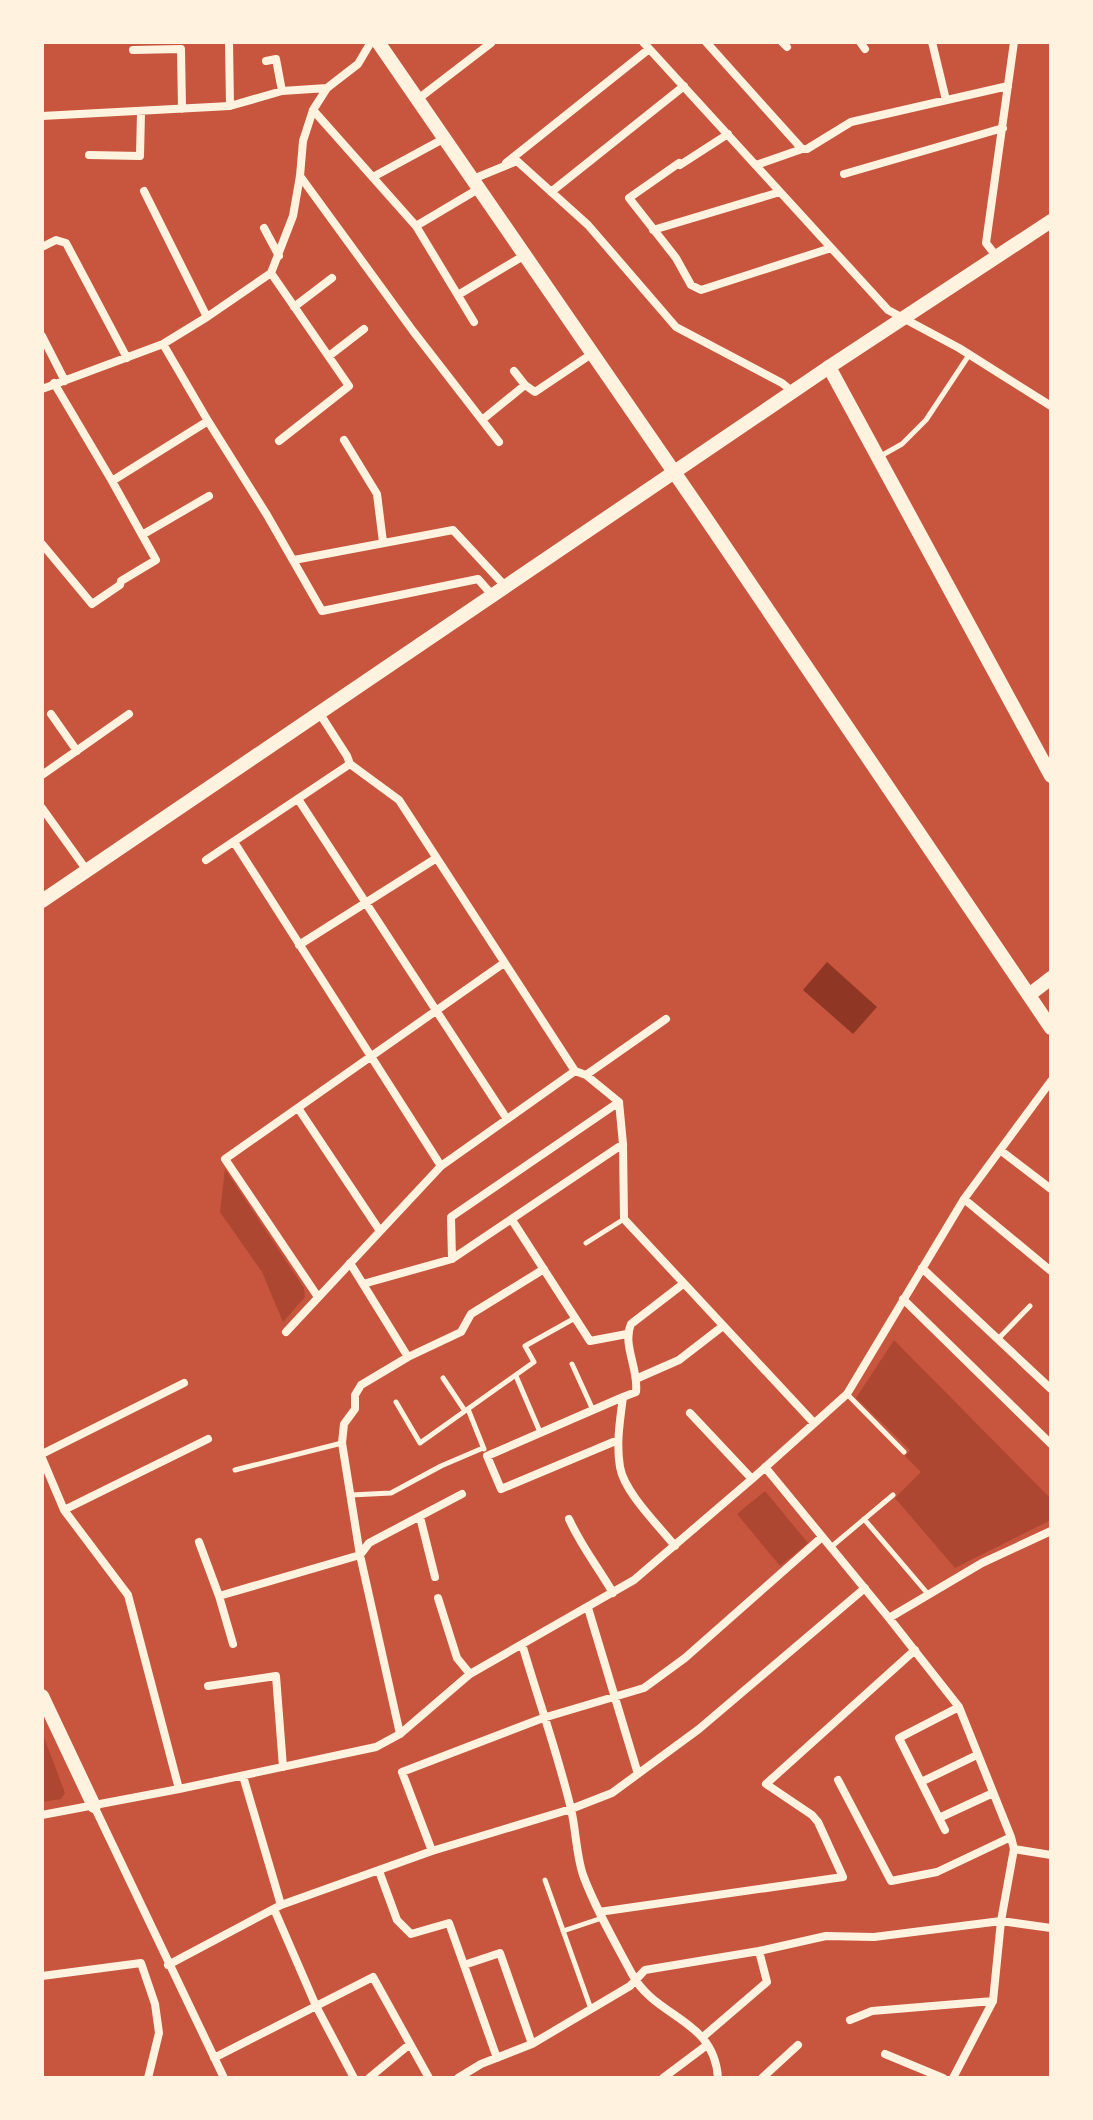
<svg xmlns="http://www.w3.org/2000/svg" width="1093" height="2120" viewBox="0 0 1093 2120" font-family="'DM Sans',sans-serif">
  <rect width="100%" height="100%" fill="#c8553d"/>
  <path fill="#ae4732" d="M 225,1169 L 304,1288 L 305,1297 L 283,1322 L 262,1272 L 220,1212 Z
    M 894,1340 L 1051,1499 L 1051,1520 L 955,1568 L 895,1498 L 921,1472 L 905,1456 L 910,1450 L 856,1398 Z
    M 765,1491 L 808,1543 L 780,1566 L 737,1514 Z
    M 42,1732 L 65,1793 L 61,1799 L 42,1802 Z"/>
  <path fill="#8f3625" d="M 827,962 L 877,1007 L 853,1034 L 803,990 Z"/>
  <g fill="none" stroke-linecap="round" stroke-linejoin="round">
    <path stroke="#fff3e0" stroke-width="5" d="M 879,457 L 902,444 L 926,420 L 969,355
      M 586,1243 L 624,1219
      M 998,1339 L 1030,1306
      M 572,1364 L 593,1410
      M 516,1376 L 540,1432
      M 443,1378 L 465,1411
      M 847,1394 L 904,1452
      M 396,1402 L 420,1443 L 534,1362 L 525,1346 L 575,1318
      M 468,1409 L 484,1449
      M 235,1470 L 342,1443
      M 351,1495 L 391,1493 L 441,1466 L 483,1448
      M 864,1519 L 928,1594
      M 831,1547 L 893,1495
      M 545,1880 L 591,2009
      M 563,1931 L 602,1918"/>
    <path stroke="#fff3e0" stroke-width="8" d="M 229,42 L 230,106
      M 643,42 L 888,310 L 959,348 L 1051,406
      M 706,42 L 802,149 L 756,165
      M 782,42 L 787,47
      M 860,42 L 865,49
      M 932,42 L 946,100
      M 133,50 L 181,49 L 182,109
      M 266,61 L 276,59 L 282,91
      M 418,99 L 491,43
      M 313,110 L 416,226 L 474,322
      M 42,116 L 230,106 L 282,91 L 327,88 L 358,64 L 371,42
      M 728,134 L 680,165 L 679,163 L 629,198 L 676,258 L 691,285 L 701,290 L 831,248
      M 802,149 L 807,149 L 851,122 L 1008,86
      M 89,155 L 140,156 L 141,112
      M 506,163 L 649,49
      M 844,174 L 1003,128
      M 300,176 L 413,331 L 499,442
      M 373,177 L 445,138
      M 473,179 L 517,161 L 588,225 L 676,327 L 782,383 L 793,392
      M 144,191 L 207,317
      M 551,192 L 684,86
      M 416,226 L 480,188
      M 264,228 L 279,256
      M 653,230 L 780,192
      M 42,247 L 56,240 L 66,243 L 127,358
      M 997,257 L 986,243 L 1014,42
      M 271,273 L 349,386 L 279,441
      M 458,295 L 525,255
      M 294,307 L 332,278
      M 42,336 L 65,381
      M 329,356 L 364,329
      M 514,371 L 525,385
      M 54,383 L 112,481 L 208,421 L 163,344
      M 42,389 L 163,344 L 207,317 L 271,273 L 293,216 L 300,176 L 303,141 L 313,110 L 327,88
      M 482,420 L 525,385 L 535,392 L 593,353
      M 208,421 L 267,515 L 322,611 L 478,579 L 493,596
      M 344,440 L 377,494 L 383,542
      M 142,535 L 209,496
      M 42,544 L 92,604 L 120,585 L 121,581 L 156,560 L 112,481
      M 294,560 L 453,530 L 506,587
      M 51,714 L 77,751
      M 42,775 L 129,714
      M 298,799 L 507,1119
      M 42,808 L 88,872
      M 234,842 L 441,1166
      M 206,860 L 350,764
      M 299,945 L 435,859
      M 575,1071 L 586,1075 L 619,1102 L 623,1144 L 624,1219 L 814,1423
      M 586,1075 L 666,1019
      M 298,1108 L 380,1231
      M 1000,1150 L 1051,1189
      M 964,1199 L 1051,1271
      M 512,1220 L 590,1341 L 627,1334
      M 452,1259 L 451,1217 L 619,1102
      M 350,1263 L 408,1357 L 361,1385 L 355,1395 L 355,1409 L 344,1424 L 342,1443 L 360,1555 L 400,1734
      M 922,1268 L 1051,1389
      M 363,1284 L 452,1259 L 623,1144
      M 318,1297 L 225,1159 L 504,963
      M 903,1299 L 1051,1444
      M 286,1332 L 441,1166 L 575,1071 L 399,800 L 350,764 L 347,756 L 320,714
      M 408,1357 L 461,1332 L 471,1314 L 544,1269
      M 638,1378 L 679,1360 L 723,1326
      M 690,1413 L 752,1479
      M 618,1440 L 501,1489 L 487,1456 L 623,1397
      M 42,1454 L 184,1383
      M 42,1458 L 64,1510 L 128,1595 L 179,1789
      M 765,1467 L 889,1618 L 982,1563 L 1051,1531
      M 64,1510 L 208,1439
      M 420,1517 L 435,1577
      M 569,1519 C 581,1546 598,1567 613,1593
      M 199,1542 L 219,1596
      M 675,1546 C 659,1526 624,1492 620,1467 C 616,1444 620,1420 623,1397 L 636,1392 C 639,1369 622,1345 631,1324 L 683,1284
      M 438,1598 L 457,1658 L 470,1674
      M 588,1608 L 638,1774
      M 889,1618 L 959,1707 L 1011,1837
      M 233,1644 L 219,1596 L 360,1555 L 369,1543 L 462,1494
      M 522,1644 C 538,1699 558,1754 571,1809 C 576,1830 576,1854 583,1875 C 596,1910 615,1942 632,1974 C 656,2019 714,2018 718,2078
      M 208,1686 L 276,1676 L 283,1767
      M 243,1776 L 281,1905
      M 838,1780 L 891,1881 L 937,1872 L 1011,1837 L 1014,1849
      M 921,1782 L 977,1755
      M 94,1806 L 224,2078
      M 42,1815 L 179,1789 L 376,1747 L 400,1734 L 470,1674 L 634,1580 L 752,1479 L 847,1394 L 964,1199 L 1051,1081
      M 939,1818 L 993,1793
      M 945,1830 L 899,1738 L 959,1707
      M 432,1851 L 402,1772 L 543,1718 L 644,1688 L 685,1658 L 822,1537
      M 379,1871 L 397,1920 L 411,1934 L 449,1923 L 497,2058
      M 274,1909 L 316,2006 L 354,2078
      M 599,1912 L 843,1877 L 818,1822 L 812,1815 L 766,1784 L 915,1650
      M 168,1965 L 281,1905 L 432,1851 L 571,1809 L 612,1793 L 699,1729 L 865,1588
      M 464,1965 L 500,1953 L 532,2044
      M 42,1976 L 141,1963 L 155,2004 L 159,2033 L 148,2078
      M 850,2020 L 872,2011 L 993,2001
      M 704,2036 L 767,1982 L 759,1951
      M 885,2054 L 943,2078
      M 214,2058 L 373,1977 L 429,2078
      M 369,2078 L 410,2044
      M 458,2078 L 481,2064 L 532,2044 L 630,1986 L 645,1970 L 759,1951 L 826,1936 L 874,1937 L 1001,1921 L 1051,1928
      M 663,2078 L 707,2045
      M 762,2078 L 798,2045
      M 953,2078 L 993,2001 L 1001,1921 L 1014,1849 L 1051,1855"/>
    <path stroke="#fff3e0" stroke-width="14" d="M 378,42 L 705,517 L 1051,1028
      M 829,367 L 1051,776
      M 1029,995 L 1051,978
      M 42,1696 L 94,1806"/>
    <path stroke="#fff3e0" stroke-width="14" d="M 42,901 L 829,367 L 1051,221"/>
  </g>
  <rect width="1093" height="2120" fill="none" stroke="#fff3e0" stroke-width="88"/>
</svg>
